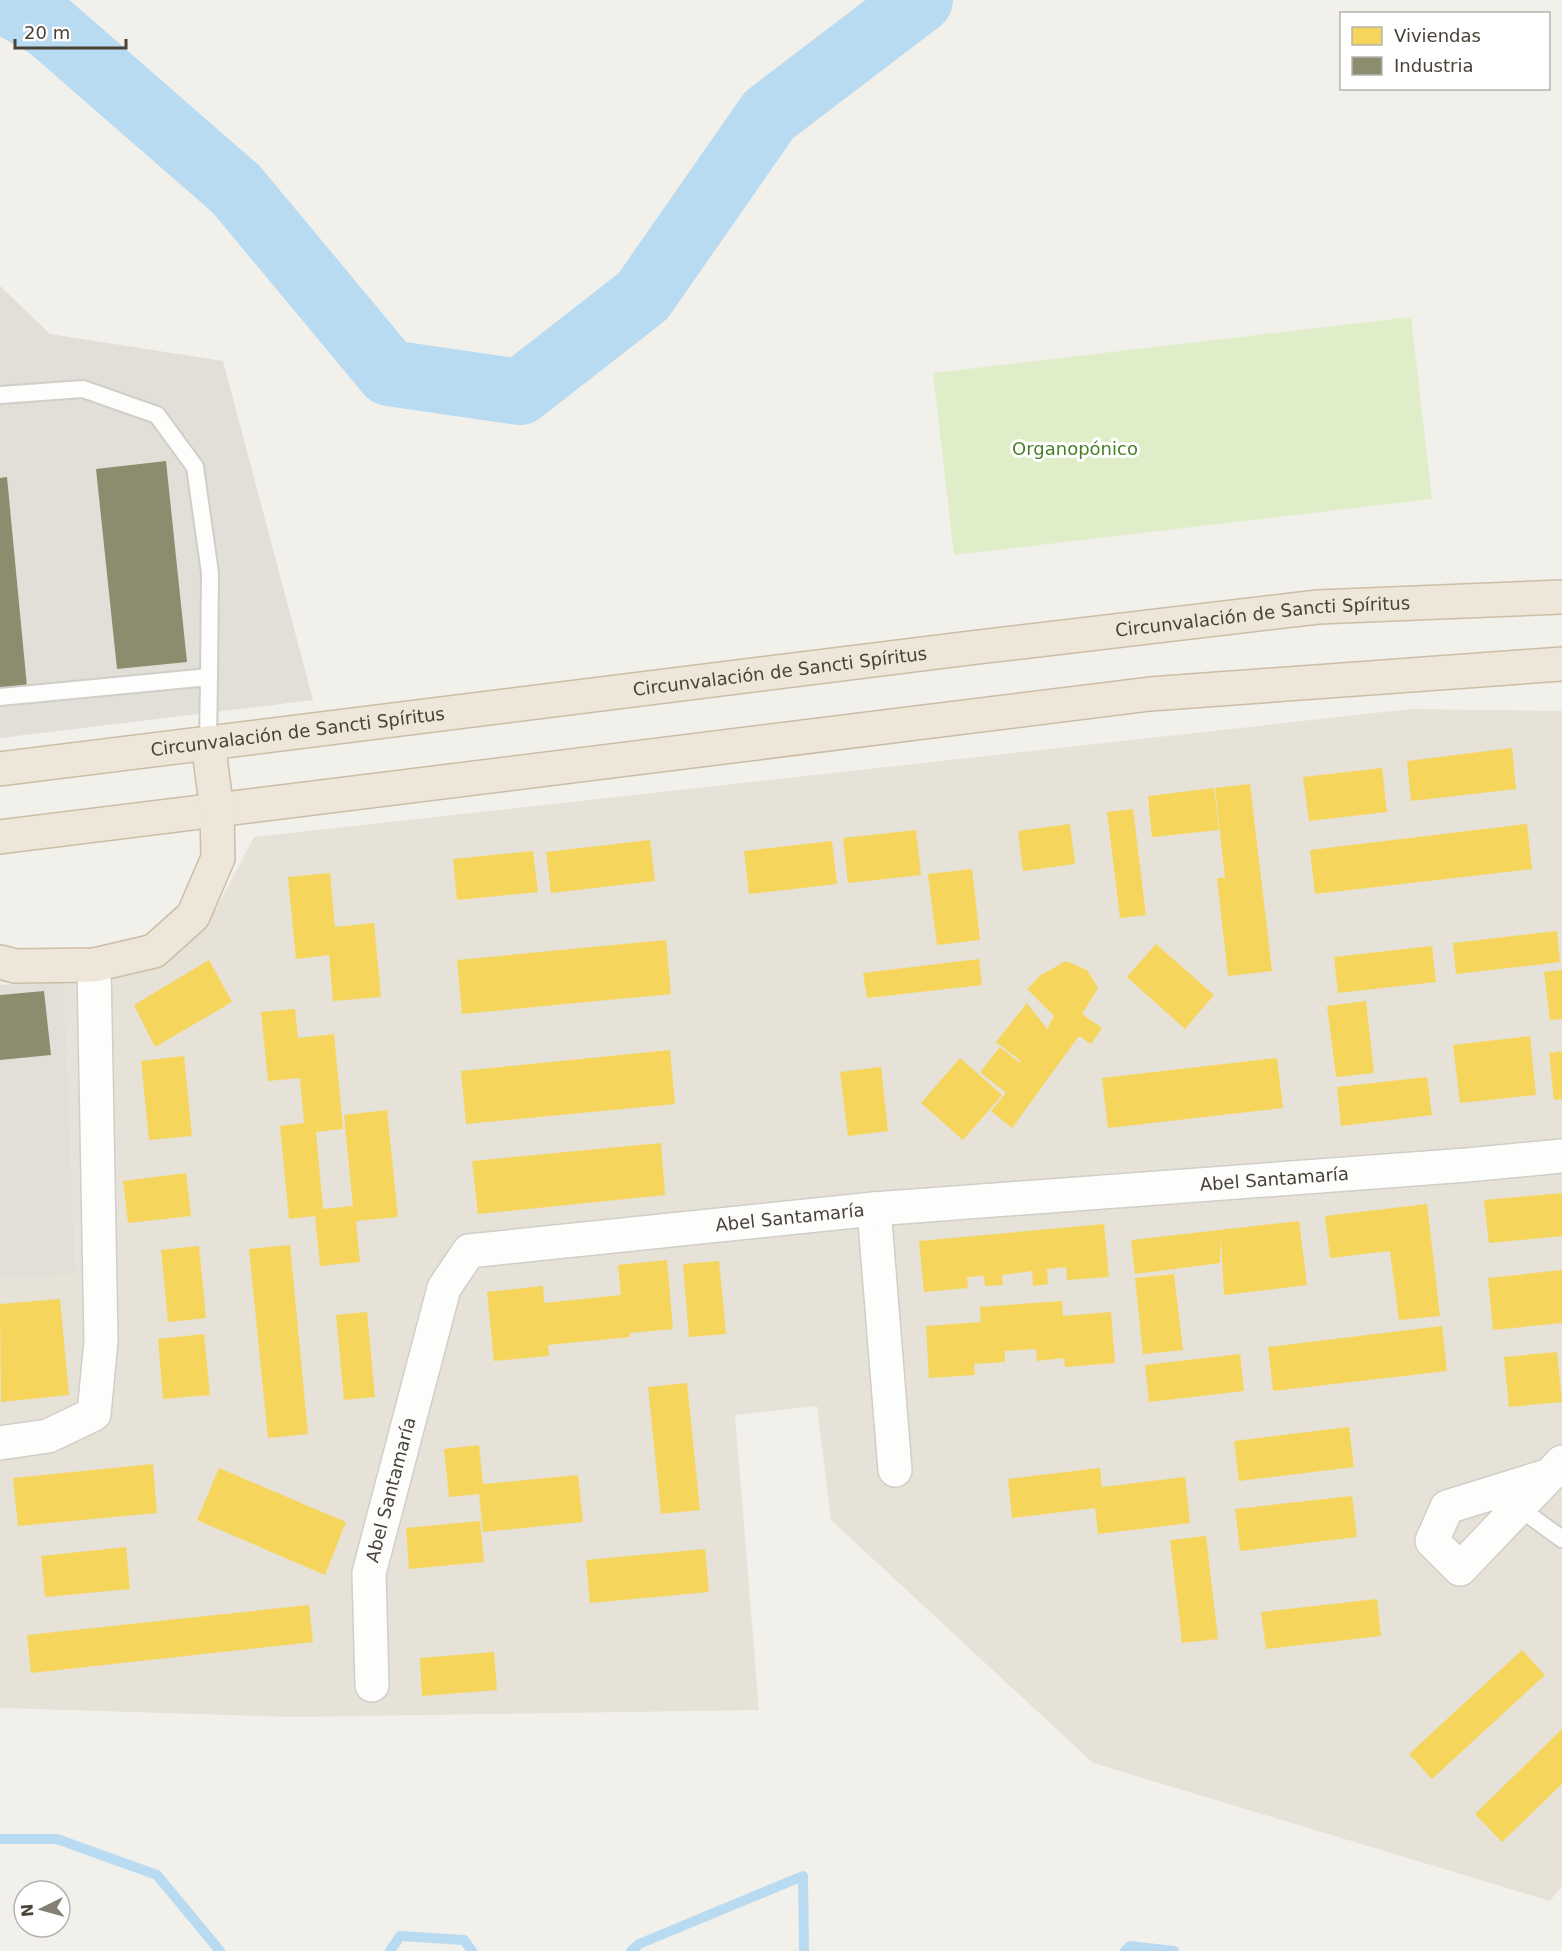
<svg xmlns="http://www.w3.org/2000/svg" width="1562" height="1951" viewBox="0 0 1562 1951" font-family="'DejaVu Sans',sans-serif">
  <rect width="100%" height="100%" fill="#f2f0eb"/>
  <path fill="#e6e2d8" d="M 1411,709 L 1562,711 L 1562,1886 L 1550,1901 L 1093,1763 L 831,1520 L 817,1406 L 735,1415 L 759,1710 L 294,1717 L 0,1708 L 0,1279 L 76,1272 L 64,981 L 164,965 L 217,907 L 254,837 Z"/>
  <path fill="#e2dfd9" d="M 0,286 L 50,334 L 223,361 L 313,700 L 0,738 Z
    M 64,981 L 76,1273 L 0,1279 L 0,985 Z"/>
  <path fill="#dfeec9" d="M 1411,317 L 1432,499 L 954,555 L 933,373 Z"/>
  <path fill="#f6d55c" d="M 1512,748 L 1516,789 L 1411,801 L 1407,761 Z
    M 1382,768 L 1387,812 L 1309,821 L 1303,777 Z
    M 1250,784 L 1272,971 L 1228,976 L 1217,878 L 1225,878 L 1215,788 Z
    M 1214,788 L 1219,830 L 1152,837 L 1148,796 Z
    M 1133,809 L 1146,915 L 1120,918 L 1107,812 Z
    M 1070,824 L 1075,864 L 1023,871 L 1018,831 Z
    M 1527,824 L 1532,869 L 1315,894 L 1310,850 Z
    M 916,830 L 921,875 L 848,883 L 843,838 Z
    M 650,840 L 655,881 L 551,893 L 546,852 Z
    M 832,841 L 837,884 L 749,894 L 744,851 Z
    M 533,851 L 538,892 L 457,900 L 453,859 Z
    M 972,869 L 980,940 L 937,945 L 928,874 Z
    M 330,873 L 335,927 L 374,923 L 381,997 L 333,1001 L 329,955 L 296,959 L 288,877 Z
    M 1557,931 L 1560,962 L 1456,974 L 1453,943 Z
    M 666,940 L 671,994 L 462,1014 L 457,960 Z
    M 1156,944 L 1214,995 L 1185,1029 L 1127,977 Z
    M 1432,946 L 1436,982 L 1338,993 L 1334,957 Z
    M 979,959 L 982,985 L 867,998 L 863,973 Z
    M 209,960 L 232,1002 L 155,1047 L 134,1005 Z
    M 1066,961 L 1087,970 L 1098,988 L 1082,1014 L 1102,1028 L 1091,1044 L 1079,1036 L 1012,1128 L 991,1111 L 1006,1093 L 980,1072 L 1000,1047 L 1020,1063 L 1021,1061 L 996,1042 L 1027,1003 L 1047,1029 L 1054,1016 L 1027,989 L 1041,975 Z
    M 1562,970 L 1562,1019 L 1550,1020 L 1544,972 Z
    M 1366,1001 L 1374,1073 L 1336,1077 L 1327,1006 Z
    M 295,1009 L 298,1038 L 334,1034 L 343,1129 L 316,1132 L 323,1209 L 353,1206 L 344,1115 L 387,1110 L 398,1217 L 356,1221 L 360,1262 L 320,1266 L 315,1216 L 289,1219 L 280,1126 L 304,1123 L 300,1078 L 268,1081 L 261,1012 Z
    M 1530,1036 L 1536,1095 L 1460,1103 L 1453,1045 Z
    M 670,1050 L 675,1104 L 466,1124 L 461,1071 Z
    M 1562,1051 L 1562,1099 L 1554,1100 L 1549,1053 Z
    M 184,1056 L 192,1136 L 149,1140 L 141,1061 Z
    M 960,1058 L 1002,1095 L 963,1140 L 921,1103 Z
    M 1277,1058 L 1283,1108 L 1108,1128 L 1102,1078 Z
    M 881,1067 L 888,1131 L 848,1136 L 840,1072 Z
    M 1427,1077 L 1432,1115 L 1341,1126 L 1337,1087 Z
    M 661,1143 L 665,1195 L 478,1214 L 472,1161 Z
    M 186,1173 L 191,1216 L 128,1223 L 123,1181 Z
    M 1562,1193 L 1562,1236 L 1489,1243 L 1484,1200 Z
    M 1427,1204 L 1440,1316 L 1399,1320 L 1390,1251 L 1330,1258 L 1325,1216 Z
    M 1299,1221 L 1307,1285 L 1224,1295 L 1221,1238 L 1220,1263 L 1135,1274 L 1131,1240 Z
    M 1104,1224 L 1109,1277 L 1067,1280 L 1066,1267 L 1047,1269 L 1048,1284 L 1033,1286 L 1032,1271 L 1002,1275 L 1003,1285 L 985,1286 L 984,1276 L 967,1277 L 968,1288 L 924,1292 L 919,1241 Z
    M 290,1245 L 308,1434 L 268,1438 L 249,1249 Z
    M 199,1246 L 206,1318 L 168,1322 L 161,1250 Z
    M 667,1260 L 673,1329 L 630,1333 L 630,1337 L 548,1345 L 549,1356 L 494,1361 L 487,1292 L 543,1286 L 544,1303 L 621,1295 L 618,1265 Z
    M 719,1261 L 726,1334 L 689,1337 L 683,1264 Z
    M 1562,1270 L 1562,1323 L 1493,1330 L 1488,1278 Z
    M 1174,1274 L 1183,1350 L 1143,1354 L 1135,1278 Z
    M 60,1299 L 69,1395 L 1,1402 L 0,1304 Z
    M 1062,1301 L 1063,1316 L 1111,1312 L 1115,1363 L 1065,1367 L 1064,1358 L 1037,1361 L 1036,1349 L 1005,1351 L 1005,1362 L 974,1364 L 975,1375 L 929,1378 L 926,1326 L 981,1322 L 980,1307 Z
    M 367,1312 L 375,1397 L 344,1400 L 336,1315 Z
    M 1442,1326 L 1447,1371 L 1273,1391 L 1268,1347 Z
    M 204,1334 L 210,1395 L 163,1399 L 158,1339 Z
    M 1557,1352 L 1562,1402 L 1509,1407 L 1504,1357 Z
    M 1240,1354 L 1244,1391 L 1149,1402 L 1145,1365 Z
    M 687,1383 L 700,1510 L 661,1514 L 648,1387 Z
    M 1349,1427 L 1354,1467 L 1239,1481 L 1234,1441 Z
    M 479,1445 L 483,1484 L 578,1475 L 583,1522 L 483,1532 L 479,1494 L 449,1497 L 444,1449 Z
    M 153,1464 L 157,1513 L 18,1526 L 13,1478 Z
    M 219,1468 L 346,1522 L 325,1575 L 197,1520 Z
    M 1100,1468 L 1102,1487 L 1185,1477 L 1190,1523 L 1098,1534 L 1095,1508 L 1012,1518 L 1008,1479 Z
    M 1352,1496 L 1357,1537 L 1240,1551 L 1235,1509 Z
    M 480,1521 L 484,1562 L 409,1569 L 406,1528 Z
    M 1206,1536 L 1218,1639 L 1182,1643 L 1170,1540 Z
    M 126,1547 L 130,1589 L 45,1597 L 41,1556 Z
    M 705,1549 L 709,1592 L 590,1603 L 586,1560 Z
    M 1377,1599 L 1381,1636 L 1266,1649 L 1261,1612 Z
    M 309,1605 L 313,1642 L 31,1673 L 27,1635 Z
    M 1522,1650 L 1545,1675 L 1432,1779 L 1409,1754 Z
    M 494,1652 L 497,1690 L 422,1696 L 420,1658 Z
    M 1562,1729 L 1562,1784 L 1502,1842 L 1475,1814 Z"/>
  <path fill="#8c8c6e" d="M 166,461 L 187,662 L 117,669 L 96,469 Z
    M 7,477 L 27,687 L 0,690 L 0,478 Z
    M 44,991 L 51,1055 L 0,1060 L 0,995 Z"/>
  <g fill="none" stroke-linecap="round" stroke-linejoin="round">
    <path stroke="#b9dbf2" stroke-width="10" d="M 0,1839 L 57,1839 L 157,1875 L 220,1951
      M 390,1951 L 400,1936 L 464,1940 L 472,1951
      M 631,1951 L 639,1944 L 803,1876 L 804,1951
      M 1125,1951 L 1130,1946 L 1174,1951"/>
    <path stroke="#b9dbf2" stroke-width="66" d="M 3,0 L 50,27 L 236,189 L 389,373 L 520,392 L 643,296 L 769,115 L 920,0"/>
    <defs>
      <path id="lane" d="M 0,395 L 83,389 L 157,415 L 195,467 L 210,573 L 209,677
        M 0,697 L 209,677 L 208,743
        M 1518,1507 L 1562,1539"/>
      <g id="street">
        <path d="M 874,1209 L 895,1470"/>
        <path d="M 0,1443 L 48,1436 L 94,1414 L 101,1341 L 94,965"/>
        <path d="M 1550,1475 L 1447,1507 L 1432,1541 L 1460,1569 C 1494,1533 1528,1498 1562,1462"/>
        <path id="s1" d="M 372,1685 L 369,1573 L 444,1288 L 469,1251 L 874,1209 L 1467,1165 L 1562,1156"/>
      </g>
      <g id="highway">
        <path id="s2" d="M 0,769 L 978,647 L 1318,607 L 1562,597"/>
        <path d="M 0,837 L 1150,694 L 1562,664"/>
        <path d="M 0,962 L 15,966 L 94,965 L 154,951 L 193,916 L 218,858 L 217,810 L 208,743"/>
      </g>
    </defs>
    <use href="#lane" stroke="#d0cec8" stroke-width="20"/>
    <use href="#street" stroke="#d0cec8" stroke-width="36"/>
    <use href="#highway" stroke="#ccbda5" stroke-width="36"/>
    <use href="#lane" stroke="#fdfdfc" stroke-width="16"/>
    <use href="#street" stroke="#fdfdfc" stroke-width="33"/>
    <use href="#highway" stroke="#ede6d9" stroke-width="33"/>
  </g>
  <g text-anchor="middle" stroke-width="6" stroke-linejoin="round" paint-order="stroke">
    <g font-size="18" fill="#467f25" stroke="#fff">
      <text x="1075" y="455">Organopónico</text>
    </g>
    <g font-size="18" fill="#494236" stroke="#fff">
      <text dy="6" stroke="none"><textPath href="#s2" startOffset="1272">Circunvalación de Sancti Spíritus</textPath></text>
      <text dy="6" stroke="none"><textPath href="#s2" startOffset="786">Circunvalación de Sancti Spíritus</textPath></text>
      <text dy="6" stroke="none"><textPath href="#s2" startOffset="300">Circunvalación de Sancti Spíritus</textPath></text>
      <text dy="6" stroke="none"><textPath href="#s1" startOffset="1260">Abel Santamaría</textPath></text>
      <text dy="6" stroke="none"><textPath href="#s1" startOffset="774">Abel Santamaría</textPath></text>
      <text dy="6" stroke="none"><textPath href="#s1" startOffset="198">Abel Santamaría</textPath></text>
    </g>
  </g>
  <rect x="1340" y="12" width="210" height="78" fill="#ffffff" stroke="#b6b3af" stroke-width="1.5"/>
  <rect x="1352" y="27" width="30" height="18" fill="#f6d55c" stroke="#b6b3af" stroke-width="1.5"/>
  <text x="1394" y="42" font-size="18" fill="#494236">Viviendas</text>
  <rect x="1352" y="57" width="30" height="18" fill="#8c8c6e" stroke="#b6b3af" stroke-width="1.5"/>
  <text x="1394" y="72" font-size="18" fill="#494236">Industria</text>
  <g transform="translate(42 1909) rotate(265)"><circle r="28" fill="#ffffff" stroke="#b6b3af" stroke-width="1.5"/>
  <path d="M0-4.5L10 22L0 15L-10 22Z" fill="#847f75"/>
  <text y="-9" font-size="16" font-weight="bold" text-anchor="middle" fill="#494236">N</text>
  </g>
  <path d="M15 39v9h111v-9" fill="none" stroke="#494236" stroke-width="3"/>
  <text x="24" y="39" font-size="18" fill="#494236" stroke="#ffffff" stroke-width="4.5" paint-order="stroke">20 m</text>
</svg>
